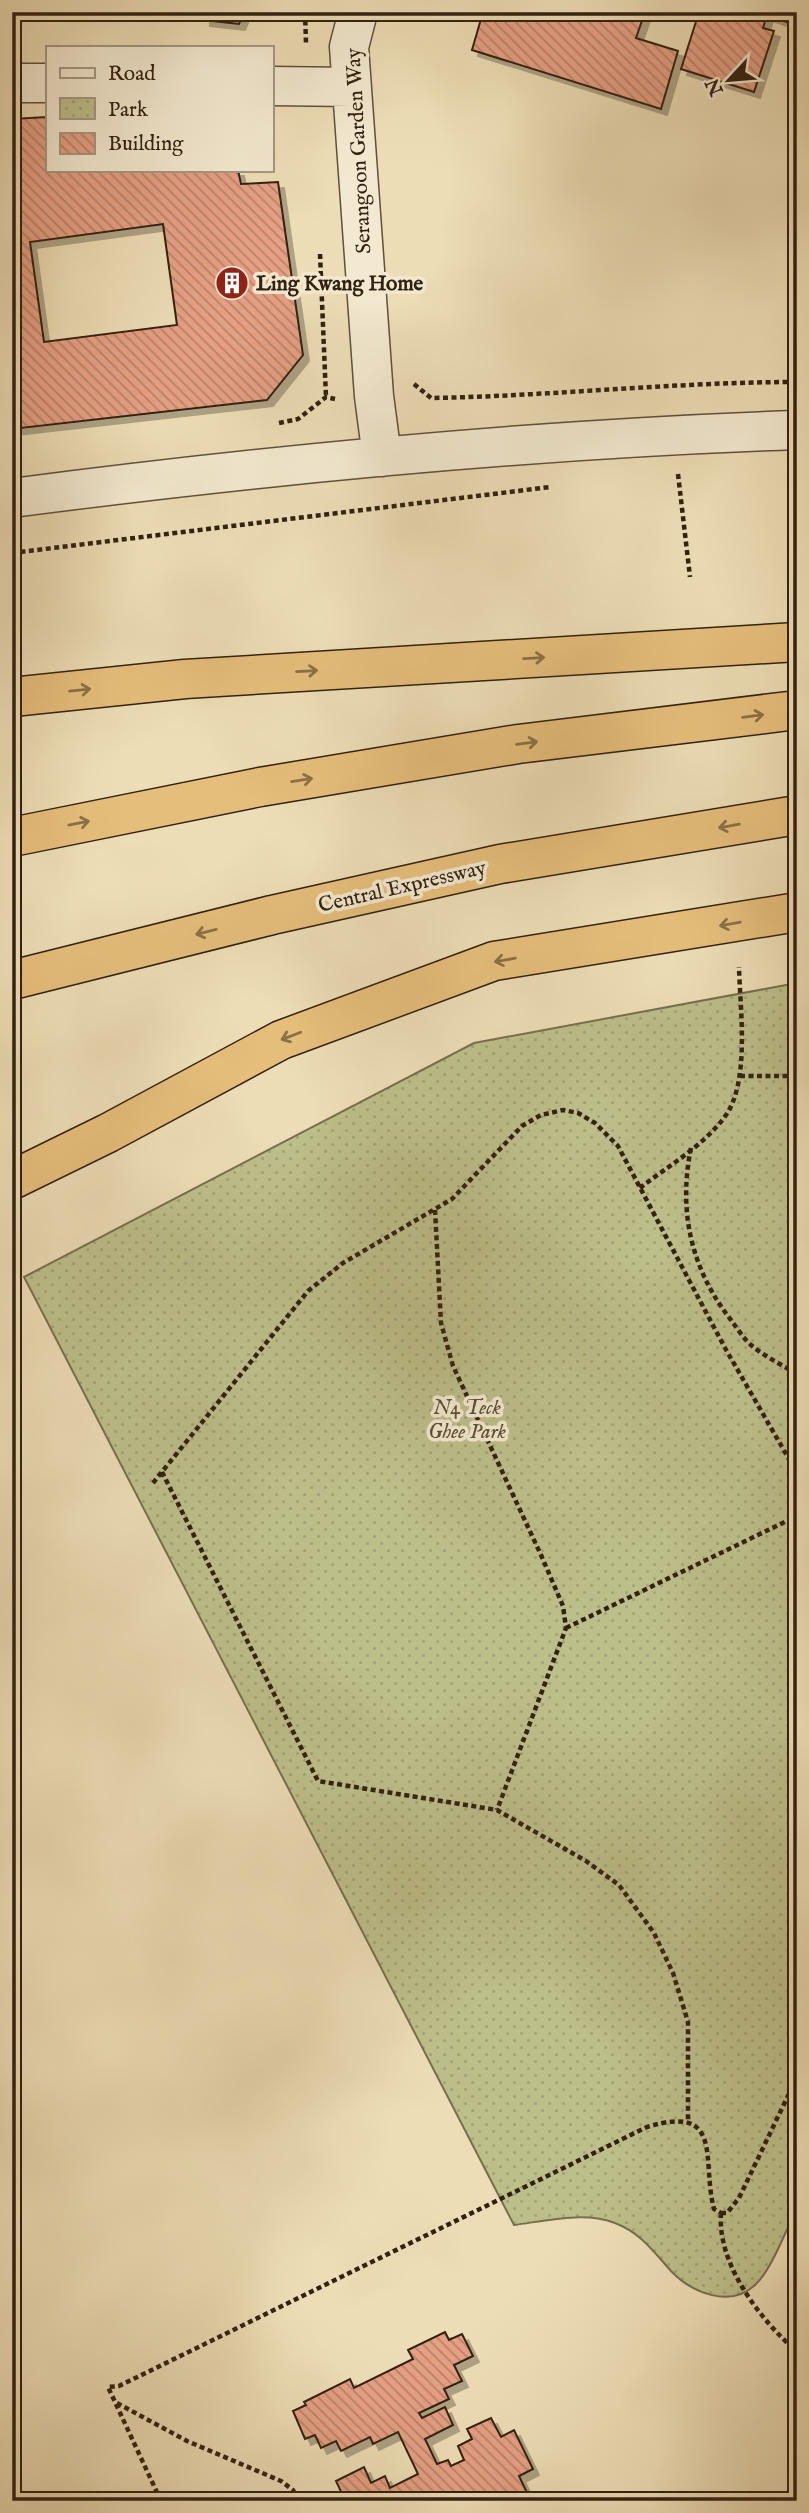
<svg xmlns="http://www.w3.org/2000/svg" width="809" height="2513" viewBox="0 0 809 2513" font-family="'IM FELL English',serif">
  <defs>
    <pattern id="park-dots" width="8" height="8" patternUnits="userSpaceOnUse" patternTransform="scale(1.75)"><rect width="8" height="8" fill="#bdbf8b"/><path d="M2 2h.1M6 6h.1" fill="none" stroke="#a3a477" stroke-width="1.8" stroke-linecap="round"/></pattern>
    <pattern id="building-back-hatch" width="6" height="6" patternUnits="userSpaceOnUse" patternTransform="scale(1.75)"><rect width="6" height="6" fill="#e6a084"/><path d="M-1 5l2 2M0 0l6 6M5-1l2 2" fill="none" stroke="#bb826b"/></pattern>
    <filter id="shadow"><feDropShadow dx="6" dy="6" stdDeviation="0" flood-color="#0004"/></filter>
  </defs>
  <rect width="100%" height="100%" fill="#edddb6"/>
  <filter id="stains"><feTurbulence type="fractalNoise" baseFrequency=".00286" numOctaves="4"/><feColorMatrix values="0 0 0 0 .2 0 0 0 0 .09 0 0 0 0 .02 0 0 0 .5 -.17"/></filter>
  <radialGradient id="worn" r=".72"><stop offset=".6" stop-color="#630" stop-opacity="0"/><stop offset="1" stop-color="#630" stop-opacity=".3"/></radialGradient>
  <path fill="url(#park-dots)" stroke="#77704e" stroke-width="2" d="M 797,983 L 797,2209 C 786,2229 772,2269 756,2284 C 731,2309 692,2293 671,2271 C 653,2251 641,2233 615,2223 C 585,2211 545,2221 514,2225 L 24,1277 L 474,1043 Z"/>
  <path fill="url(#building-back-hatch)" stroke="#312111" stroke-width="2" fill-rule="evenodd" filter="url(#shadow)" d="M 204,12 L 244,12 L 239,24 L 204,20 Z
    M 483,12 L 645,12 L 636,38 L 678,51 L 661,109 L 472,50 Z
    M 699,12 L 796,12 L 792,24 L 767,15 L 763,28 L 774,31 L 754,92 L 681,69 Z
    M 47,117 L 47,170 L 238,170 L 241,184 L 278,182 L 303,355 L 267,400 L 12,429 L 12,119 ZM 163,224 L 177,325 L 44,342 L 30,242 Z
    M 445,2332 L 449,2340 L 462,2334 L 473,2356 L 454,2365 L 462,2381 L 444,2389 L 449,2399 L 419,2413 L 422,2418 L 445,2407 L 453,2425 L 425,2439 L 437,2464 L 448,2460 L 451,2466 L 464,2460 L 458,2446 L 472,2439 L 467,2429 L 491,2418 L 501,2437 L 514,2430 L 533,2469 L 519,2476 L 531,2501 L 340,2501 L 344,2498 L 336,2481 L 364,2467 L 371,2483 L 385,2476 L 390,2488 L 418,2474 L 398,2432 L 373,2444 L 370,2437 L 341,2451 L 336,2441 L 321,2448 L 315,2435 L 305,2439 L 293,2411 L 306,2405 L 304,2402 L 350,2379 L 354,2388 L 413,2359 L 408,2350 Z"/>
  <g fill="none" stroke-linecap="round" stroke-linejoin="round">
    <defs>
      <path id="minor" d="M 358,12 L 349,47 L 374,396 L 382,457
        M 12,83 L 47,83
        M 271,86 L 352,87
        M 12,498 C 272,464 535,439 797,430"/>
      <path id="highway" d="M 12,697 L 185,679 L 797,642
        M 12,837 L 260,787 L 518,744 L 797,710
        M 12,980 L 272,915 L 500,864 L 797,815
        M 12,1180 L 108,1133 L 281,1040 L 494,961 L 797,912"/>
    </defs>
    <use href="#minor" stroke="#60503a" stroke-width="41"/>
    <use href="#highway" stroke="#312111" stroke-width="41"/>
    <path stroke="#312111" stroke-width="4.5" stroke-dasharray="5 3.5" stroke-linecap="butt" d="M 305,12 L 306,43
      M 320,254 L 326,397
      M 414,384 L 431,398 C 553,396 674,382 797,382
      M 279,423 L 298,419 L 326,397 L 335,399
      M 678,474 L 690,577
      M 12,553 L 550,487
      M 740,1076 L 797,1076
      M 691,1148 C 678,1211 691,1269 731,1320 C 737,1328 743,1338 751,1345 C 764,1356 782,1365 797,1374
      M 640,1188 C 668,1166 705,1145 726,1115 C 750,1080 740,1009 739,967
      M 435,1210 L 441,1323 L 453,1366 L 541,1555 L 563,1606 L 566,1628 L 497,1810
      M 162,1472 L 318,1781 L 497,1810 L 586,1861 L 619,1885 L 654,1933 L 673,1973 L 688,2022 L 688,2121
      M 153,1483 L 308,1291 L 343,1263 L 452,1199 L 522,1126 L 541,1115 L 563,1110 L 578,1113 L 595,1123 L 618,1146 L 725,1348 L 797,1473
      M 566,1628 L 797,1516
      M 721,2213 C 717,2265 761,2320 797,2352
      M 721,2213 L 727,2213 L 739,2198 L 797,2077
      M 117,2403 L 187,2441 L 281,2481 L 293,2490 L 298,2501
      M 161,2501 L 108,2387 L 119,2386 L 647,2127 C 725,2103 701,2161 714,2209 L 721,2213"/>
    <use href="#minor" stroke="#f3e9d0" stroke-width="38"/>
    <use href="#highway" stroke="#e6be7b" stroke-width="38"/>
  </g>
  <defs><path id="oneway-shaft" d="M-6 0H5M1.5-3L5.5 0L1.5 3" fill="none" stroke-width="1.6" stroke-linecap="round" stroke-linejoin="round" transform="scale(1.75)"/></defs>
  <g stroke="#8c7046">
    <use href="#oneway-shaft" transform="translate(534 658) rotate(-3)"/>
    <use href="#oneway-shaft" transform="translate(307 671) rotate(-3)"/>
    <use href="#oneway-shaft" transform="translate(80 690) rotate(-6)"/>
    <use href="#oneway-shaft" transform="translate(753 716) rotate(-7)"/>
    <use href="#oneway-shaft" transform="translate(527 743) rotate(-7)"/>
    <use href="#oneway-shaft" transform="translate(302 780) rotate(-9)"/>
    <use href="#oneway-shaft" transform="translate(79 823) rotate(-11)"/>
    <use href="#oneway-shaft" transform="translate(729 826) rotate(170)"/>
    <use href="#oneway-shaft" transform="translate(730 924) rotate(170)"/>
    <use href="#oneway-shaft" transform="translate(206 932) rotate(166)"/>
    <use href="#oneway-shaft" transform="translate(505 960) rotate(170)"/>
    <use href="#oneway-shaft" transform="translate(291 1036) rotate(159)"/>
  </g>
  <defs>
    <symbol id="building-disc" viewBox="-11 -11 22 22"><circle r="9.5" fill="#8f2418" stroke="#f3e9d0"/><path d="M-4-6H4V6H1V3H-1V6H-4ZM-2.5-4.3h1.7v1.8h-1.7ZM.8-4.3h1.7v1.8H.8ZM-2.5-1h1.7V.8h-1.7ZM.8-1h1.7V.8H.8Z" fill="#fff"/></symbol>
  </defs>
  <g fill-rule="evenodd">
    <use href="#building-disc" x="213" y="264" width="38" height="38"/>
  </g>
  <g text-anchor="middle" stroke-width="7" stroke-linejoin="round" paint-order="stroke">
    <g font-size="21" fill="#312111" stroke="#f3e9d0">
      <text transform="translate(358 151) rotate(-93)" y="7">Serangoon Garden Way</text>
      <text transform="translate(402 886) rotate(-13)" y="7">Central Expressway</text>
    </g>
    <g font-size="21" font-weight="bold" fill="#312111" stroke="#f3e9d0" text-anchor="start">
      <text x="256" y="290">Ling Kwang Home</text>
    </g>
    <g font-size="21" font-style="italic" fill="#5b5036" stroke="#f3e9d0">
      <text x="467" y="1414">N4 Teck<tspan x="467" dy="24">Ghee Park</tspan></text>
    </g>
  </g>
  <rect width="809" height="2513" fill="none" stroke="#edddb6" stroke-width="42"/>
  <rect x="14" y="14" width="781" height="2485" fill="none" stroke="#312111" stroke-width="3.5"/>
  <rect x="21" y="21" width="767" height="2471" fill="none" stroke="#312111" stroke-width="2"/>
  <rect x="46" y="46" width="228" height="126" fill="#f3e9d0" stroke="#a59984" stroke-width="2"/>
  <rect x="60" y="68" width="35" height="10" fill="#f3e9d0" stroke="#a59984" stroke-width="2"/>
  <text x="108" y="80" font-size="21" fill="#312111">Road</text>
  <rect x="60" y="98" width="35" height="21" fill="url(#park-dots)" stroke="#a59984" stroke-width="2"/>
  <text x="108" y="116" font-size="21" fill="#312111">Park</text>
  <rect x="60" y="133" width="35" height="21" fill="url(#building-back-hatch)" stroke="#a59984" stroke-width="2"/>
  <text x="108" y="150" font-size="21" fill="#312111">Building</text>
  <g transform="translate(729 80) rotate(244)" stroke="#f3e9d0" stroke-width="5" paint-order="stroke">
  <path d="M0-5L12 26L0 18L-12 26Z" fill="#312111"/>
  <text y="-10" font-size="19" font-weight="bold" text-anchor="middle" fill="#312111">N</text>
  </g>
  <rect width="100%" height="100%" filter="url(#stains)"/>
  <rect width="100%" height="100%" fill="url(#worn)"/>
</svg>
